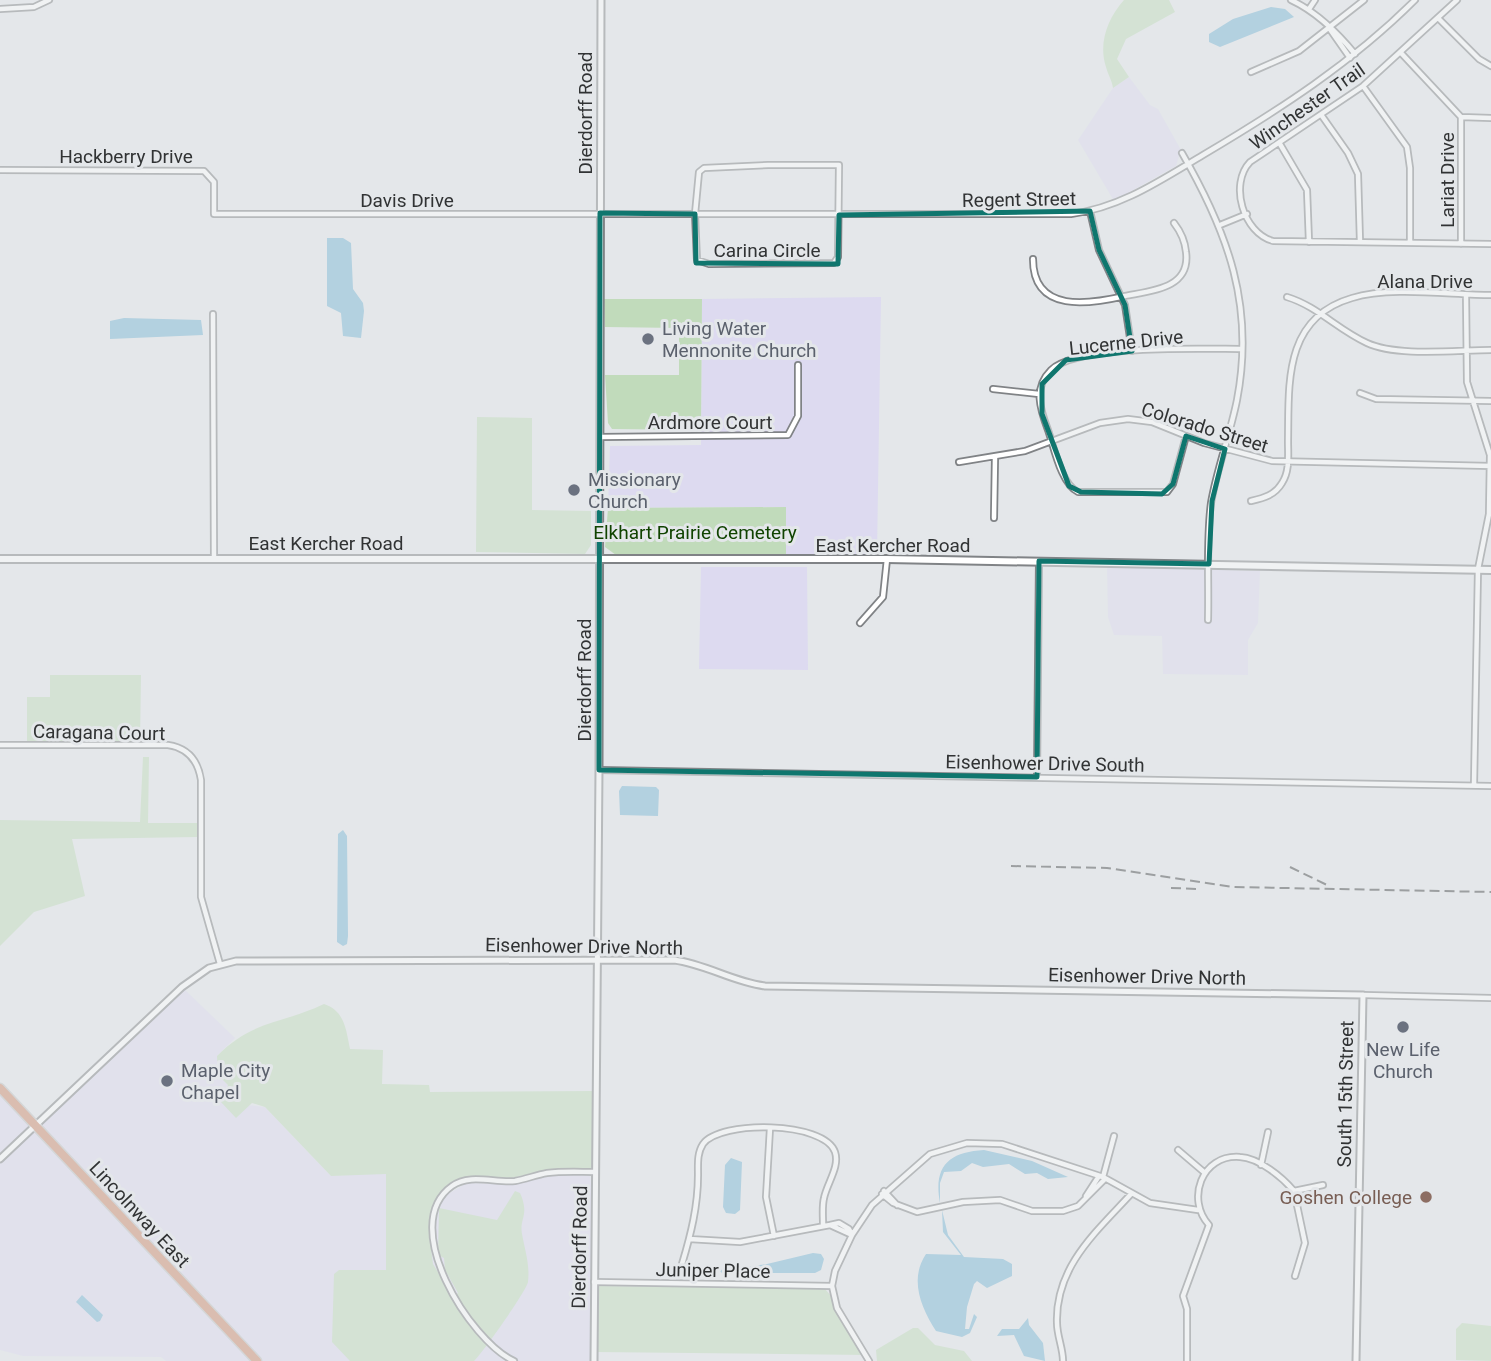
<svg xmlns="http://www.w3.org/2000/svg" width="1491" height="1361" viewBox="0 0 1491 1361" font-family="Roboto,sans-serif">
  <rect width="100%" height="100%" fill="#e4e7ea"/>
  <path fill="#dddaf0" d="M 1129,77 L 1150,105 L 1158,109 L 1181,150 L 1176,166 L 1114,201 L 1078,140 L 1113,88 Z
    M 881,297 L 877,554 L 786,558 L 786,507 L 608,508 L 610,446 L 701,445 L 702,299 Z
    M 701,567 L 807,567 L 808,670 L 699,669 Z
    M 1107,567 L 1260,571 L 1258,623 L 1248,640 L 1248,675 L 1163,674 L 1162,636 L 1114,635 L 1108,617 Z
    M 182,987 L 235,1038 L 217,1056 L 219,1072 L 228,1085 L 221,1102 L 265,1107 L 331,1176 L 386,1173 L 387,1192 L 448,1194 L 467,1183 L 512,1184 L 555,1175 L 590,1176 L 593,1202 L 592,1361 L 166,1361 L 161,1357 L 23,1356 L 0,1350 L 0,1094 L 35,1126 Z"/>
  <path fill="#c1dbbb" d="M 1124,0 L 1169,0 L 1175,12 L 1126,39 L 1117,59 L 1129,77 L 1113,88 C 1112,80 1108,75 1106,67 C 1098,43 1108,18 1124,0 Z
    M 604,299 L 702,299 L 701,430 L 612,429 L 608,423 L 605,375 L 679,375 L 679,328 L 605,327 Z
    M 477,417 L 532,418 L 532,510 L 591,511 L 591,545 L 585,554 L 476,552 Z
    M 786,507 L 786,558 L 616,555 L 605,547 L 608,508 Z
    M 50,675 L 141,675 L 140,742 L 27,741 L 27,697 L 50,697 Z
    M 143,757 L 149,757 L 148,823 L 198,823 L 197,837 L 72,839 L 85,896 L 34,912 L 0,946 L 0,820 L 140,822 Z
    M 324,1004 C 345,1011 346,1030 350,1049 L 383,1050 L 382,1084 L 429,1085 L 430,1092 L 594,1091 L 593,1165 L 590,1169 L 547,1170 L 512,1178 L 470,1177 L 451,1184 L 441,1194 L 433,1209 L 431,1248 L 433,1264 L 453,1296 L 458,1293 L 445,1270 L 444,1258 L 438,1255 L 439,1208 L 497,1220 L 515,1191 L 520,1193 C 530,1215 519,1219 522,1234 C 525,1251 530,1264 528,1282 C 527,1290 482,1354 474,1361 L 350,1361 L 332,1342 L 334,1274 L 339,1270 L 386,1270 L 386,1174 L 331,1176 L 265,1107 L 252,1103 L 236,1118 L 220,1101 L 228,1085 L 218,1075 L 217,1056 C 252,1020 282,1024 324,1004 Z
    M 598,1286 L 824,1288 L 834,1299 L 867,1355 L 596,1352 Z
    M 1462,1323 L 1491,1326 L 1491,1361 L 1456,1360 L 1456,1329 Z
    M 913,1328 L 918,1328 L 935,1345 L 964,1351 L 972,1361 L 877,1361 L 876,1350 Z"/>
  <path fill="#78b5d5" d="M 1271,7 L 1285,9 L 1294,17 L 1220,47 L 1209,42 L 1209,34 L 1233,19 Z
    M 327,238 L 343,238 L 351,243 L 353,289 L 363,303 L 364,311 L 361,338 L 343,336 L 341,313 L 327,306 Z
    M 124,318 L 201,320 L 203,335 L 110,339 L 110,321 Z
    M 622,786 L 656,787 L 659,790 L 658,816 L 620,815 L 619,791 Z
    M 343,830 L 347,836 L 348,936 L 347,944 L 343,946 L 337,942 L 338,834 Z
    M 984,1150 L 1032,1161 L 1068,1177 L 1048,1179 L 1037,1173 L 1025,1174 L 1009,1164 L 983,1167 L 972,1163 L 961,1171 L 944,1172 L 940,1183 L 940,1203 C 933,1166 949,1152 984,1150 Z
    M 731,1158 L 742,1162 L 740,1210 L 735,1214 L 726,1213 L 723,1207 L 725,1165 Z
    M 942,1210 L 948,1235 L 964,1257 L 1003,1259 L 1012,1264 L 1012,1276 L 987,1288 L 977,1281 L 974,1284 L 967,1307 L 965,1329 L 969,1329 L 974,1314 L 977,1317 L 970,1333 L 962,1337 L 936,1331 C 921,1308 909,1279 926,1254 L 961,1255 L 943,1232 Z
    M 813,1253 L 821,1254 L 824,1259 L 821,1270 L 815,1273 L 722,1273 L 719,1270 L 767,1264 Z
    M 82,1295 L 103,1315 L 100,1321 L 97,1322 L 76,1302 Z
    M 1028,1318 L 1029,1325 L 1043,1343 L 1045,1361 L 1024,1356 L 1014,1335 L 997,1336 L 1002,1329 L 1019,1329 Z"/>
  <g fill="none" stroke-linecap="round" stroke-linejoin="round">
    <defs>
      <path id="minor" d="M 1291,0 C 1317,12 1337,32 1355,54
        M 1457,0 L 1363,86 L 1250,162 C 1229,184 1243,233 1273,241 L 1491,244
        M 0,9 L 34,7 L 49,0
        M 1309,9 L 1315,0
        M 1439,19 L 1479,59 L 1491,66
        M 1329,28 L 1350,58
        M 1402,54 L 1461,117
        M 1251,72 L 1299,51 L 1364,0
        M 1363,86 L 1407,147 L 1410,168 L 1410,243
        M 1322,116 L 1348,153 L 1358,174 L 1360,242
        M 1461,117 L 1461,244
        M 1461,117 L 1491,118
        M 1280,144 L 1307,190 L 1309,242
        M 1182,153 C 1228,233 1255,306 1237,400 C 1230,435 1217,468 1211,503 C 1206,541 1209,581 1208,620
        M 768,165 L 839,165 L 838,257 L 834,263 L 709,264 L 697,260 L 695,214 L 699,172 L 704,168 Z
        M 0,170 L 204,171 L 214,182 L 214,214 L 1071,214 C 1120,208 1161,180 1203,155 C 1279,110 1352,63 1415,0
        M 1090,211 L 1099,250 L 1125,305 L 1132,351
        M 1220,225 L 1247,214
        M 1033,259 C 1033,314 1090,304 1125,296 C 1150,291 1191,289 1186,252 C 1185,241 1181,232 1174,223
        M 1466,295 L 1467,382 L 1490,455 L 1489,514 L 1478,569 L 1474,785
        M 1287,297 C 1317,306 1338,330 1367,343 C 1397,357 1456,350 1491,350
        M 213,314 L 214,559
        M 993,389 L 1039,394
        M 1360,393 L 1376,399 L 1491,401
        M 1186,436 L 1173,484 L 1167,492 L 1078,492 C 1061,484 1054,447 1048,430 C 1040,409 1033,388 1051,370 C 1078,344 1204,349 1242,349
        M 600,437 L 788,435 L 798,416 L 798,365
        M 959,462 L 1025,451 L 1100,423 L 1128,419 L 1152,422 L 1204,443 L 1272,461 L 1491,466
        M 1251,501 C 1264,498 1275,495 1282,483 C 1290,471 1288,455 1288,441 C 1289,384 1283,318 1352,298 C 1391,286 1450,295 1491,295
        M 994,518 L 995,458
        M 860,623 L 883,597 L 887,559
        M 0,745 L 168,745 C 188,748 198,760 201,780 L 201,897 L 220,964
        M 599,770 L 1491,786
        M 1037,777 L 1039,561
        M 1363,995 L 1491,998
        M 770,1128 L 766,1197 L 774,1236
        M 1178,1150 L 1205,1173
        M 1261,1165 L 1268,1132
        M 1103,1177 L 1114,1136
        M 884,1191 L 897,1205
        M 1294,1191 L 1323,1185
        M 882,1194 L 893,1203 L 917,1212 L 963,1202 L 1000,1200 L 1032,1211 L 1063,1211 L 1078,1206 L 1105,1179
        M 1086,1196 L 1099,1176
        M 839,1223 L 849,1229 L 852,1235 L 830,1225 Z
        M 689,1239 L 740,1242 L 830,1225
        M 682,1264 C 691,1234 698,1206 698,1175 C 698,1164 697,1153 703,1144 C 720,1120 824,1121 835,1152 C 840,1167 827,1183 824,1198 C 822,1206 823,1215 823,1224
        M 594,1282 L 832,1286
        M 514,1361 C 470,1341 397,1225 452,1186 C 470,1173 494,1183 515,1181 C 526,1179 536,1175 547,1173 C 563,1171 579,1172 595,1172
        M 869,1361 L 837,1308 L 832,1286 L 835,1271 L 852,1235 L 872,1205 L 930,1154 L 967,1143 L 1002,1144 L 1103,1177 L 1150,1203 L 1198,1210
        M 1063,1361 C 1063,1348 1057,1336 1057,1323 C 1055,1267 1096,1232 1131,1194
        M 1187,1361 L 1187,1309 L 1183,1296 L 1209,1225 C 1186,1200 1201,1154 1240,1157 C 1259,1158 1282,1177 1294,1191 L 1305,1243 L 1295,1276"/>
      <path id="tertiary" d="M 0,1159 L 182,987 L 209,968 L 236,961 L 674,960 C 706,964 733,982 765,986 L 1363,995 L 1356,1361
        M 594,1361 L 599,770 L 601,0"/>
      <path id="secondary" d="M 0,559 L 887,559 L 1491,570"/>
      <path id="trunk" d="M 0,1088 L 257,1361"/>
    </defs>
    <use href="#minor" stroke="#808386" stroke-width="8"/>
    <use href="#tertiary" stroke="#808386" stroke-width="9"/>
    <use href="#secondary" stroke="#808386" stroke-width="10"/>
    <use href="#trunk" stroke="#c1c2c2" stroke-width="11"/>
    <use href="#minor" stroke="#fff" stroke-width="4.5"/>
    <use href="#tertiary" stroke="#fff" stroke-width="5"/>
    <use href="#secondary" stroke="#fff" stroke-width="6"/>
    <use href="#trunk" stroke="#ce8a6c" stroke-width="8"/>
    <path stroke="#464849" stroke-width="2" stroke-dasharray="10 5" stroke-linecap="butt" d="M 1011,866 L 1107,868 L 1233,887 L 1491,892
      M 1290,867 L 1329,886
      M 1171,888 L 1199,889"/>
  </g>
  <path d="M0 0H1491V1361H0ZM 1090,211 L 1099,250 L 1125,305 L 1132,351 L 1066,360 L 1042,384 L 1042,414 L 1069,486 L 1081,492 L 1162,494 L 1173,484 L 1186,436 L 1225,449 L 1212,501 L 1209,564 L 1039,561 L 1037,777 L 599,770 L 600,213 L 695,214 L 696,263 L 838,264 L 839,215 Z" fill="#e4e7ea" fill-opacity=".55" fill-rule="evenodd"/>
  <path fill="none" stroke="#0f766e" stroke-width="5" stroke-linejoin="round" d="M 1090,211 L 1099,250 L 1125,305 L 1132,351 L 1066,360 L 1042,384 L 1042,414 L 1069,486 L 1081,492 L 1162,494 L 1173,484 L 1186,436 L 1225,449 L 1212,501 L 1209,564 L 1039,561 L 1037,777 L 599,770 L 600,213 L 695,214 L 696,263 L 838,264 L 839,215 Z"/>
  <g fill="#6b7280" stroke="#e4e7ea" stroke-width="2.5">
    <circle cx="648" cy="339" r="7"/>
    <circle cx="574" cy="490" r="7"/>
    <circle cx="1403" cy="1027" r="7"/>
    <circle cx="167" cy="1081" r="7"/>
  </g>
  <circle fill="#8d6e63" stroke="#e4e7ea" stroke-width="2.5" cx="1426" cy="1197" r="7"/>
  <g text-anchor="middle" stroke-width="6" stroke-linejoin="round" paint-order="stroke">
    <g font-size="19" fill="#313334" stroke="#e4e7ea">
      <text transform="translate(1307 106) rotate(-35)" y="7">Winchester Trail</text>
      <text transform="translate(585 113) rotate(-90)" y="7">Dierdorff Road</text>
      <text x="126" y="163">Hackberry Drive</text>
      <text transform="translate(1447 180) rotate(-90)" y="7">Lariat Drive</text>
      <text transform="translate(1019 199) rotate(-1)" y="7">Regent Street</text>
      <text x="407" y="207">Davis Drive</text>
      <text x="767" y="257">Carina Circle</text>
      <text x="1425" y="288">Alana Drive</text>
      <text transform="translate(1126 342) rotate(-6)" y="7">Lucerne Drive</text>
      <text x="710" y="429">Ardmore Court</text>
      <text transform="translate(1205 427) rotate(17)" y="7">Colorado Street</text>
      <text x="326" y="550">East Kercher Road</text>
      <text x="893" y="552">East Kercher Road</text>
      <text transform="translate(584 680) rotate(-90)" y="7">Dierdorff Road</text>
      <text transform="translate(99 732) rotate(1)" y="7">Caragana Court</text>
      <text transform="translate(1045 763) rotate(1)" y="7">Eisenhower Drive South</text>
      <text transform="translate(584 946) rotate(1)" y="7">Eisenhower Drive North</text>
      <text transform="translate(1147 976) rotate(1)" y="7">Eisenhower Drive North</text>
      <text transform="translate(1345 1094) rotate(-89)" y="7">South 15th Street</text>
      <text transform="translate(140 1214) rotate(47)" y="7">Lincolnway East</text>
      <text transform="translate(579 1247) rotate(-89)" y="7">Dierdorff Road</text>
      <text transform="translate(713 1270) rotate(1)" y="7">Juniper Place</text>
    </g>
    <g font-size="19" fill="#5b616d" stroke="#e4e7ea" text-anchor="start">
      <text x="662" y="335">Living Water<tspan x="662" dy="22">Mennonite Church</tspan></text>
      <text x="588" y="486">Missionary<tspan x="588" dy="22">Church</tspan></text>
      <text x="1403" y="1056" text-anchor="middle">New Life<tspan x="1403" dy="22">Church</tspan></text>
      <text x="181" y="1077">Maple City<tspan x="181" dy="22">Chapel</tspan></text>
    </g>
    <g font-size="19" fill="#104300" stroke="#e4e7ea">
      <text x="695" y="539">Elkhart Prairie Cemetery</text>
    </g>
    <g font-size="19" fill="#785e54" stroke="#e4e7ea" text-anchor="end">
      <text x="1412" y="1204">Goshen College</text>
    </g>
  </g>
</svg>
